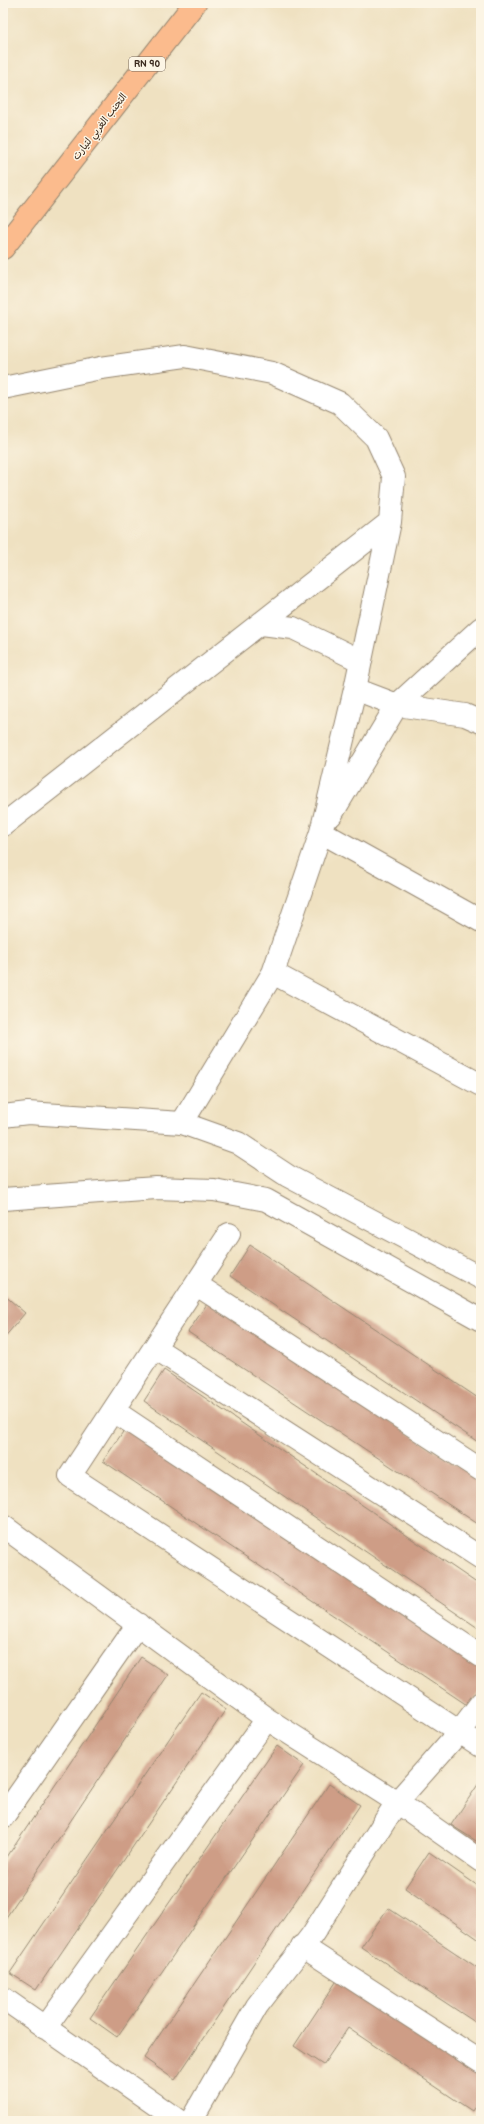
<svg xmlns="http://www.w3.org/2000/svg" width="484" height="2124" viewBox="0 0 484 2124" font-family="'Balsamiq Sans','Playpen Sans Arabic',sans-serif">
  <rect width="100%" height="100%" fill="#fcf5e5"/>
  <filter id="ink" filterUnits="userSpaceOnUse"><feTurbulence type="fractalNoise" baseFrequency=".025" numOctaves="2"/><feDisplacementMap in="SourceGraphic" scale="8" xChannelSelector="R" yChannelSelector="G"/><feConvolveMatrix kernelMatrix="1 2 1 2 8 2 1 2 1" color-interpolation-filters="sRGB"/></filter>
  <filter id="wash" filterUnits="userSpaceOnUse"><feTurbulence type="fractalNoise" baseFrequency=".012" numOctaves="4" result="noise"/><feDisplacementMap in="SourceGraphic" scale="16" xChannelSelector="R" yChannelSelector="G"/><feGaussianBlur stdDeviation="0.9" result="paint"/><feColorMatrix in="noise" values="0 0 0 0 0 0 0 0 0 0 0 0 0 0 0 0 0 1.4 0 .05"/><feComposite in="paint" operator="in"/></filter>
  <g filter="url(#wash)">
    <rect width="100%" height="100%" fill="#efe1c1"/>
    <g id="blocks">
      <path fill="#ce9d86" d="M 250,1245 L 481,1400 L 481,1444 L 230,1276 Z
        M 3,1294 L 25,1313 L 3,1339 Z
        M 209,1301 L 481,1481 L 481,1526 L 188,1332 Z
        M 164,1370 L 481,1586 L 481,1630 L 144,1401 Z
        M 127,1426 L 481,1664 L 481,1691 L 470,1707 L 103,1461 Z
        M 141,1657 L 168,1675 L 3,1922 L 3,1863 Z
        M 201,1692 L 226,1709 L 36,1990 L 10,1973 Z
        M 277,1746 L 304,1765 L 117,2037 L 90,2018 Z
        M 481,1780 L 481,1844 L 451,1825 Z
        M 329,1784 L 360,1805 L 175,2080 L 144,2058 Z
        M 429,1852 L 481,1888 L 481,1941 L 405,1888 Z
        M 388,1908 L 481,1970 L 481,2026 L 361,1947 Z
        M 340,1976 L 481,2071 L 481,2097 L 472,2111 L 348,2028 L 323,2065 L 294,2046 Z"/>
    </g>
  </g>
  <g filter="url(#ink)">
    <use href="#blocks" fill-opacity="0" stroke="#958670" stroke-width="1"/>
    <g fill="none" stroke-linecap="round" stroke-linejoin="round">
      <defs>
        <path id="minor" d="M 3,388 L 101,368 L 185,356 L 272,373 L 340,403 L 376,438 L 394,477 L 390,522 L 355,689 L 321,832
          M 262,624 L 293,628 L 361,661
          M 355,689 L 397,705 L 465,715 L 481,722
          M 331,815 L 397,705 L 481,628
          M 3,825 L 390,522
          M 273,973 L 481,1085
          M 182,1123 L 273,973 L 321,832 L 481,921
          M 229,1234 L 70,1476 L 481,1746
          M 197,1285 L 481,1470
          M 155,1348 L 481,1558
          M 114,1411 L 481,1656
          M 3,1526 L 267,1719 L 397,1802 L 481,1861
          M 3,1817 L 138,1624
          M 302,1946 L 481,2062
          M 3,1998 L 179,2121
          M 45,2028 L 267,1719
          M 191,2121 L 257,2006 L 312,1935 L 397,1802 L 459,1732 L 481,1703"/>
        <path id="tertiary" d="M 3,1116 L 28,1113 L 182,1123 L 238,1143 L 288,1176 L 481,1278
          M 3,1199 L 156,1188 L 214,1190 L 266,1200 L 481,1320"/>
        <path id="trunk" d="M 3,248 L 195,3"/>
      </defs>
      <use href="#minor" stroke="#958670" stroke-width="24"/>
      <use href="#tertiary" stroke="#958670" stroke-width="24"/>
      <use href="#trunk" stroke="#958670" stroke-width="24"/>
      <use href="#minor" stroke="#fff" stroke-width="22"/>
      <use href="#tertiary" stroke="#fff" stroke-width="22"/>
      <use href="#trunk" stroke="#fbbb8d" stroke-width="22"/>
    </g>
  </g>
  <g text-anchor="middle" stroke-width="3" stroke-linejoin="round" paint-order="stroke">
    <rect fill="#fcf5e5" stroke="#75675a" stroke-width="1" x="129" y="57" width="36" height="14" rx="3"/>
    <g font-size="9" font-weight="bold" fill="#3b2a1e">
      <text x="147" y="67">RN 90</text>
    </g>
    <g font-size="10" fill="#3b2a1e" stroke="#fcf5e5">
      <text transform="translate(99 126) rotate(-52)" y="4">التجنب الغربي لتيارت</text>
    </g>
  </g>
  <rect width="484" height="2124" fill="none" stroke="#fcf5e5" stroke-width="16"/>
</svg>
